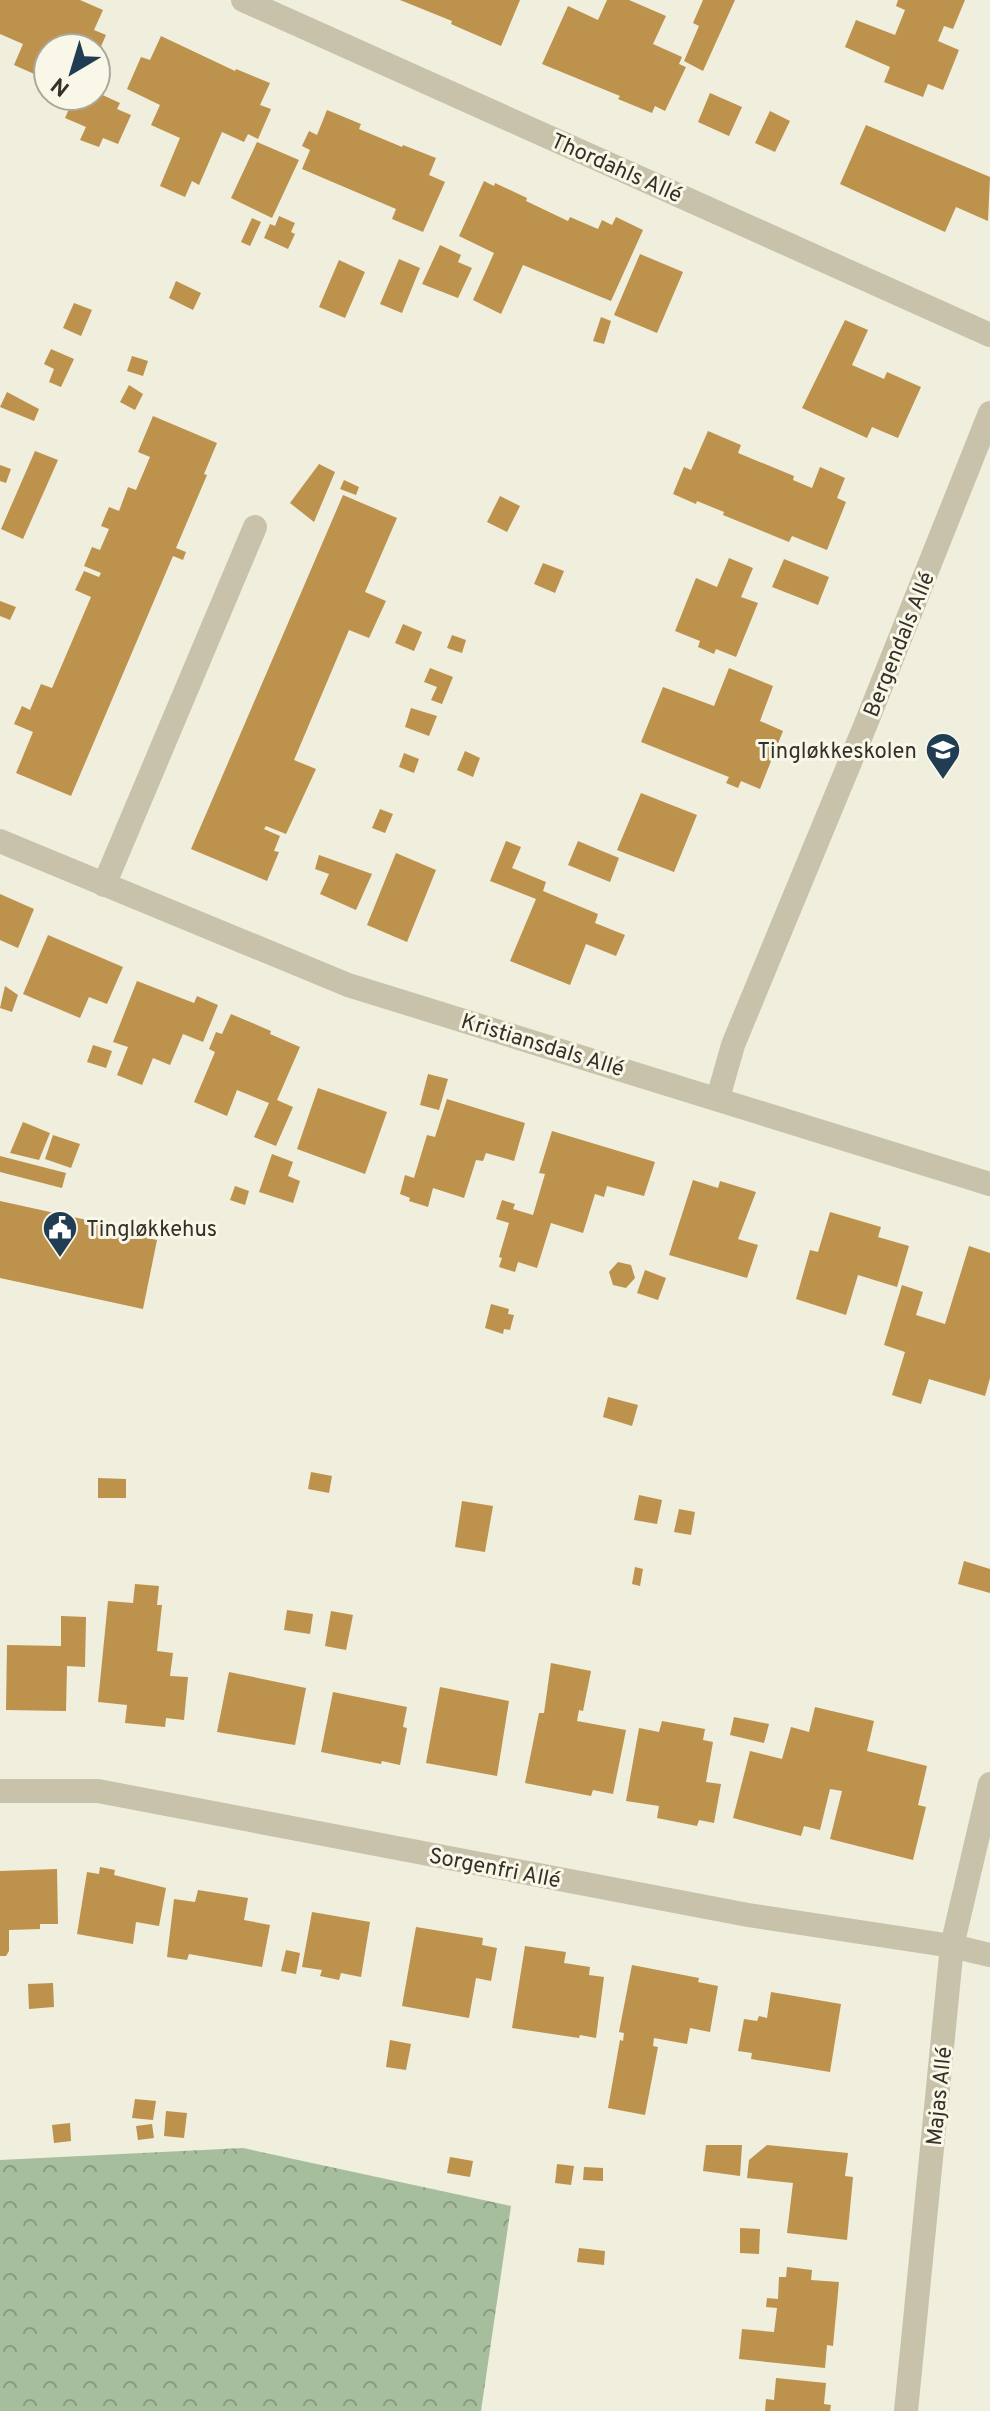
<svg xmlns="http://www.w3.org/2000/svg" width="990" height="2411" viewBox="0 0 990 2411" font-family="Overpass,sans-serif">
  <defs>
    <pattern id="forest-crowns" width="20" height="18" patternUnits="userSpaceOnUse" patternTransform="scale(2)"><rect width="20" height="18" fill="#a7be9d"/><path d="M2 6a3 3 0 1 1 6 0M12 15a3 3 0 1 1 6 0" fill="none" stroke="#899b80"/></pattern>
  </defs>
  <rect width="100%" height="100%" fill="#f0eedc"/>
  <path fill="url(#forest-crowns)" d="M 243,2148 L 511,2206 L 481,2411 L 0,2411 L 0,2160 Z"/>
  <path fill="#bd924d" d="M 0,0 L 80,0 L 103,10 L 94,30 L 106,35 L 96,58 L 96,48 L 48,48 L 48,60 L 41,77 L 14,65 L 23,44 L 0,34 Z
    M 400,0 L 520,0 L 501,46 L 451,24 L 452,21 Z
    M 607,0 L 629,0 L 666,16 L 653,44 L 682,57 L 679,64 L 686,67 L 665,111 L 655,106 L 652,113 L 618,99 L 620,96 L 542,64 L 568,6 L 598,20 Z
    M 703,0 L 735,0 L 703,71 L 684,61 L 699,26 L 693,23 Z
    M 898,0 L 965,0 L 953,29 L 944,26 L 938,41 L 959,50 L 943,90 L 928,84 L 923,97 L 884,82 L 890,67 L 845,47 L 856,20 L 895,35 L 905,10 L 896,6 Z
    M 161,36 L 235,71 L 236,69 L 270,83 L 260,105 L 271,109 L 258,139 L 248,134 L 244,142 L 222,132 L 199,185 L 192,181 L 185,197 L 160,186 L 180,138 L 151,125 L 160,105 L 127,89 L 141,57 L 150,60 Z
    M 96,92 L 120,103 L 117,109 L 131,115 L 118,144 L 103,138 L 99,147 L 80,140 L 86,127 L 65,118 L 75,96 L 96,96 Z
    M 710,93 L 742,107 L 729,136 L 698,122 Z
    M 327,110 L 361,124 L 359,129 L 402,147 L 403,145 L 436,158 L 429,175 L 445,182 L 423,232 L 392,219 L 396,209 L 302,169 L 310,150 L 302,146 L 309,131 L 317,135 Z
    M 770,111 L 790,121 L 775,152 L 755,143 Z
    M 866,125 L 990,177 L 988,221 L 956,207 L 945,232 L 840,184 Z
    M 257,142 L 299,160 L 272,218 L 231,198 Z
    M 484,181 L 494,186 L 495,183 L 527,198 L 526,201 L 568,221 L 570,217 L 598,229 L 602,220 L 612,225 L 616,217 L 643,230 L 611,301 L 523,265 L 501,314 L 473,300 L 494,253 L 459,236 Z
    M 279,216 L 295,223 L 291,232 L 295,234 L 288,249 L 264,238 L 270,224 L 275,226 Z
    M 252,218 L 261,222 L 250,246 L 241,242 Z
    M 440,245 L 461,255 L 458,262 L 472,268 L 458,298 L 422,284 Z
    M 640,254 L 683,272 L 657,333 L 614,315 Z
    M 399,259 L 420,268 L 402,313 L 380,304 Z
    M 339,260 L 365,272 L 345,318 L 319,307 Z
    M 176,281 L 201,293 L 193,310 L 169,298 Z
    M 74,303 L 92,310 L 81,336 L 63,328 Z
    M 601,317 L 611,321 L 604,344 L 593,341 Z
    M 845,320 L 868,330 L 852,365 L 884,379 L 887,372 L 921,387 L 898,438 L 872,427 L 867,438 L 802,408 Z
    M 51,349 L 74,359 L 61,387 L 49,382 L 54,369 L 44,364 Z
    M 132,356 L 148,361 L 143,376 L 127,371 Z
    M 129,385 L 143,394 L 135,410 L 120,402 Z
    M 7,392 L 39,409 L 34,421 L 0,407 Z
    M 153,416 L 217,443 L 204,474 L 207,475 L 176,548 L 186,552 L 183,560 L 173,556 L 71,796 L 16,773 L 33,732 L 14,724 L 22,706 L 30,710 L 41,684 L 52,688 L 91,597 L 75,590 L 84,571 L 99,577 L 101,573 L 84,566 L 92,547 L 100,550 L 109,529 L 101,526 L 109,507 L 119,511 L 128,487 L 136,490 L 150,457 L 138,452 Z
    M 708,431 L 741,445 L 738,453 L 794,476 L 793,480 L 812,488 L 820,467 L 845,478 L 837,498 L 846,502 L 827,550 L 792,536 L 789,542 L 723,515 L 724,512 L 697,501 L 696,504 L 673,494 L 684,467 L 691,470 Z
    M 35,451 L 58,460 L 23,539 L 1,529 Z
    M 319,464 L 335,472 L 314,522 L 290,503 Z
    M 0,465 L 11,469 L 6,483 L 0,481 Z
    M 344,480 L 359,487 L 356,495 L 340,489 Z
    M 343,495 L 397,518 L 365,592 L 386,601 L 369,638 L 349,630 L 294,760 L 316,769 L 286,834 L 266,826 L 264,829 L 280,836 L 274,851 L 279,852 L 267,881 L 191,849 Z
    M 500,496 L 520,506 L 507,532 L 487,522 Z
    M 729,558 L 753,568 L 741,597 L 758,603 L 736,657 L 716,649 L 714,654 L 698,647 L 700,641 L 675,631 L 696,578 L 717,587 Z
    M 784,559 L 829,577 L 818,605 L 772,587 Z
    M 543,563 L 564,571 L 555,593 L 534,584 Z
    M 0,601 L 16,607 L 10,620 L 0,616 Z
    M 403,624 L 422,632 L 414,651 L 395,643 Z
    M 452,635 L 466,640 L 462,653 L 447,648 Z
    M 430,668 L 453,677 L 442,704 L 431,700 L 437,687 L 424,682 Z
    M 729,668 L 773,686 L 760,721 L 783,731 L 760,789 L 741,781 L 738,788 L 726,783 L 729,777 L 641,742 L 663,687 L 714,706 Z
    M 411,708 L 437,716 L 429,736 L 405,727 Z
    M 465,751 L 480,758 L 473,777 L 457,770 Z
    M 404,753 L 419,759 L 414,773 L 399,767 Z
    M 641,793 L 697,815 L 674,872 L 617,850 Z
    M 380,809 L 393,814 L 385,833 L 372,828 Z
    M 506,841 L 521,847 L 512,868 L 546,882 L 543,891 L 598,914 L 595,923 L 625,935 L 616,956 L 586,944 L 570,985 L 510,961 L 536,899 L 490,881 Z
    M 578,841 L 619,858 L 610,882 L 568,865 Z
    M 396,853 L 436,870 L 407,942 L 367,925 Z
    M 319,855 L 372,874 L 356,910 L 320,894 L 329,874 L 315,869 Z
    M 0,894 L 34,909 L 18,948 L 0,940 Z
    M 48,935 L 123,967 L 107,1004 L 89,997 L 80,1018 L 23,994 Z
    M 137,981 L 194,1003 L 197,996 L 218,1005 L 203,1042 L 183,1034 L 170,1065 L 153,1058 L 142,1085 L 117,1075 L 128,1047 L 113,1042 Z
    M 5,986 L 18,995 L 12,1012 L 0,1008 Z
    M 231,1014 L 271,1031 L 270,1034 L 300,1047 L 277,1100 L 293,1107 L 276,1146 L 254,1137 L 269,1103 L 237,1090 L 227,1116 L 194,1102 L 215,1052 L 209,1049 L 216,1032 L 222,1034 Z
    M 93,1045 L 112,1051 L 106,1068 L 87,1062 Z
    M 428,1074 L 448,1079 L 439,1110 L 420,1105 Z
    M 318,1088 L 387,1112 L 365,1174 L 297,1149 Z
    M 447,1099 L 525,1123 L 514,1161 L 486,1153 L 483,1161 L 476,1160 L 464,1198 L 433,1188 L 428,1207 L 409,1201 L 410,1198 L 400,1194 L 405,1175 L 414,1178 L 427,1135 L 435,1137 Z
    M 23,1122 L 50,1133 L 39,1160 L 10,1153 Z
    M 552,1131 L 655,1162 L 644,1196 L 607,1186 L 604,1197 L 595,1194 L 583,1233 L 551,1223 L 537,1268 L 518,1262 L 515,1272 L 499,1267 L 502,1258 L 499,1257 L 509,1223 L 496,1219 L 502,1200 L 515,1204 L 513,1209 L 533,1215 L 545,1174 L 539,1173 Z
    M 53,1135 L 80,1144 L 71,1168 L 45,1159 Z
    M 272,1154 L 293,1162 L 288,1176 L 300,1181 L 293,1203 L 259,1192 Z
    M 0,1156 L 66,1173 L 62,1188 L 0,1172 Z
    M 693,1180 L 718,1188 L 720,1181 L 756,1192 L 738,1239 L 758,1245 L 747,1278 L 669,1255 Z
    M 235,1186 L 249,1191 L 245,1205 L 230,1200 Z
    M 0,1201 L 105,1224 L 104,1228 L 157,1240 L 143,1309 L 0,1278 Z
    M 830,1212 L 881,1227 L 878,1237 L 909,1246 L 897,1287 L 858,1275 L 846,1315 L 796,1299 L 810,1250 L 818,1252 Z
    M 969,1246 L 990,1253 L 990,1378 L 985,1396 L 929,1379 L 921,1404 L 892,1395 L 905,1352 L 884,1345 L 902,1285 L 923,1292 L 916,1315 L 945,1324 Z
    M 618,1262 L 631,1265 L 635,1278 L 626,1288 L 613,1285 L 609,1272 Z
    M 645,1270 L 666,1278 L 658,1300 L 637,1293 Z
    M 491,1304 L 509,1309 L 508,1314 L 514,1315 L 510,1330 L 504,1329 L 503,1334 L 485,1328 Z
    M 608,1397 L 638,1405 L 632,1426 L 603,1417 Z
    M 311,1472 L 332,1476 L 329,1493 L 308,1489 Z
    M 98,1478 L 126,1479 L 126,1498 L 98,1498 Z
    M 639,1495 L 662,1500 L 657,1524 L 634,1520 Z
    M 462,1501 L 493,1506 L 485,1552 L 455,1547 Z
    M 679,1509 L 695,1512 L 691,1535 L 674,1532 Z
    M 964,1561 L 990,1569 L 990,1593 L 958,1584 Z
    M 635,1567 L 643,1569 L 640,1586 L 632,1584 Z
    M 135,1584 L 159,1586 L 157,1605 L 162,1605 L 157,1651 L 173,1653 L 170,1676 L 188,1677 L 184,1720 L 166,1718 L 165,1727 L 125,1723 L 127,1705 L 98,1702 L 108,1601 L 133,1603 Z
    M 287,1610 L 313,1614 L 310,1634 L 284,1630 Z
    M 331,1611 L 353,1615 L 346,1650 L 325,1646 Z
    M 61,1616 L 86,1617 L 85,1667 L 67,1666 L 66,1711 L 6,1710 L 7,1645 L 61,1646 Z
    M 551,1663 L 591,1671 L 583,1711 L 579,1710 L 577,1721 L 626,1730 L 613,1794 L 593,1790 L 591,1796 L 525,1783 L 539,1713 L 544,1713 Z
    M 229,1672 L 306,1688 L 295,1745 L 217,1732 Z
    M 440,1687 L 509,1701 L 497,1776 L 426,1763 Z
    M 333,1692 L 407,1707 L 403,1727 L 407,1728 L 400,1765 L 382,1761 L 381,1764 L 321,1752 Z
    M 815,1707 L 874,1721 L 867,1751 L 927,1766 L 918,1805 L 926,1807 L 913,1860 L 830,1839 L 842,1791 L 830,1789 L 820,1830 L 804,1826 L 801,1836 L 733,1818 L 750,1751 L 782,1759 L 791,1727 L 809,1732 Z
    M 734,1717 L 769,1724 L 764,1743 L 730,1735 Z
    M 662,1721 L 705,1729 L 703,1740 L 713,1742 L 706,1782 L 721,1784 L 714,1823 L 699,1820 L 697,1826 L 657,1818 L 659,1806 L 626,1801 L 639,1728 L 659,1732 Z
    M 100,1867 L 115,1870 L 114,1875 L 166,1888 L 159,1926 L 136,1922 L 133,1944 L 77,1934 L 87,1872 L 99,1874 Z
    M 57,1869 L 58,1924 L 40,1924 L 40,1929 L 9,1930 L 9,1951 L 6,1956 L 0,1956 L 0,1871 Z
    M 198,1890 L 248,1898 L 244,1920 L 270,1925 L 262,1967 L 189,1954 L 187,1960 L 167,1957 L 174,1899 L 195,1902 Z
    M 312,1912 L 370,1922 L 361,1977 L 341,1973 L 339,1980 L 320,1976 L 322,1970 L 302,1967 Z
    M 416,1927 L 483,1938 L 482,1945 L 497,1948 L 491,1981 L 476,1978 L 469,2018 L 402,2006 Z
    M 525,1946 L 566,1952 L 564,1963 L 590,1967 L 589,1975 L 604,1977 L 596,2038 L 580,2035 L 579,2038 L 512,2028 Z
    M 286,1950 L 300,1953 L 296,1974 L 281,1971 Z
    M 632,1965 L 699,1978 L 698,1982 L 718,1986 L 710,2032 L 690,2028 L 687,2044 L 654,2038 L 653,2046 L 658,2047 L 645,2115 L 608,2108 L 620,2040 L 623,2041 L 624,2033 L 619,2032 Z
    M 53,1983 L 54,2007 L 29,2009 L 28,1984 Z
    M 771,1992 L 841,2004 L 830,2072 L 751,2059 L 752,2053 L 738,2051 L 744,2019 L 757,2021 L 759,2016 L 767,2018 Z
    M 390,2040 L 411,2044 L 406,2070 L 386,2067 Z
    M 135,2099 L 156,2101 L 153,2120 L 132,2118 Z
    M 166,2111 L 187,2113 L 184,2138 L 164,2136 Z
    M 70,2123 L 71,2141 L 54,2143 L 52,2125 Z
    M 152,2124 L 154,2138 L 138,2140 L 136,2126 Z
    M 706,2145 L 742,2145 L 740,2176 L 703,2171 Z
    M 767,2145 L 848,2153 L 845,2176 L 853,2177 L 847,2240 L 787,2233 L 793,2183 L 747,2178 L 749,2160 Z
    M 450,2157 L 473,2161 L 470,2177 L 447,2173 Z
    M 557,2164 L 574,2166 L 571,2185 L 555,2183 Z
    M 584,2167 L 603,2168 L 603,2181 L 583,2180 Z
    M 740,2228 L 760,2229 L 759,2254 L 740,2253 Z
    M 579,2248 L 605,2251 L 604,2265 L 577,2262 Z
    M 787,2267 L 812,2270 L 811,2280 L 839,2282 L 833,2346 L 827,2345 L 825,2368 L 739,2359 L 742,2329 L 774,2332 L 777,2308 L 766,2307 L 767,2298 L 778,2299 L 779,2277 L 786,2277 Z
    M 776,2378 L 826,2383 L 824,2404 L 831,2405 L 830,2411 L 765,2411 L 766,2399 L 774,2400 Z"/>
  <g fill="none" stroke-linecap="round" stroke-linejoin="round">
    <path stroke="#c7c2a9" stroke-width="24" d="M 243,0 L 990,335
      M 0,841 L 348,985 L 990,1184
      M 104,885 L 255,527
      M 718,1098 L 733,1045 L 865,726 L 990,413
      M 0,1791 L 98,1791 L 748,1915 L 952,1946 L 990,1955
      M 906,2411 L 952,1946 L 990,1784"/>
  </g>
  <defs>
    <symbol id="school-pin" viewBox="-11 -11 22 30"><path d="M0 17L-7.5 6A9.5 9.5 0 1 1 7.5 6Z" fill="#213d53" stroke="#f8f7e8"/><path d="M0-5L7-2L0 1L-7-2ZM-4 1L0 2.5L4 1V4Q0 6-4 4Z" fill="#fff"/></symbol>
    <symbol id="civic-pin" viewBox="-11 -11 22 30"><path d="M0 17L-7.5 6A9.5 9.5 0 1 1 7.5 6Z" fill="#213d53" stroke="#f8f7e8"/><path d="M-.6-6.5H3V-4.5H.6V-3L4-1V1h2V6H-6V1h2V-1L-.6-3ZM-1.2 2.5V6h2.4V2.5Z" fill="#fff"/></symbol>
  </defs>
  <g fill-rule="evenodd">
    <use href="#school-pin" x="923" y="730" width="40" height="54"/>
    <use href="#civic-pin" x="40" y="1208" width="40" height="54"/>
  </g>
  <g text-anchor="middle" stroke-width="6" stroke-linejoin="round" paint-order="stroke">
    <g font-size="22" fill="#353128" stroke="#f8f7e8">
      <text transform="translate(617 167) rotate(24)" y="8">Thordahls Allé</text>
      <text transform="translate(898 644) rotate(-68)" y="8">Bergendals Allé</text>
      <text transform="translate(543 1044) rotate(17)" y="8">Kristiansdals Allé</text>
      <text transform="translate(495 1867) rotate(11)" y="8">Sorgenfri Allé</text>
      <text transform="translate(938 2096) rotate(-84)" y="8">Majas Allé</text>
    </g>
    <g font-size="22" fill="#353128" stroke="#f8f7e8" text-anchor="end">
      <text x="917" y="758">Tingløkkeskolen</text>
      <text x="86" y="1236" text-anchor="start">Tingløkkehus</text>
    </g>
  </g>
  <g transform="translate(72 72) rotate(218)"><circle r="38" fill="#f8f7e8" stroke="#aaa89b" stroke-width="2"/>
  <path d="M0-6L14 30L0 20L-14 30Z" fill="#213d53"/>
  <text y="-12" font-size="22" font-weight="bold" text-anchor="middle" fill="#353128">N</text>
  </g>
</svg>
